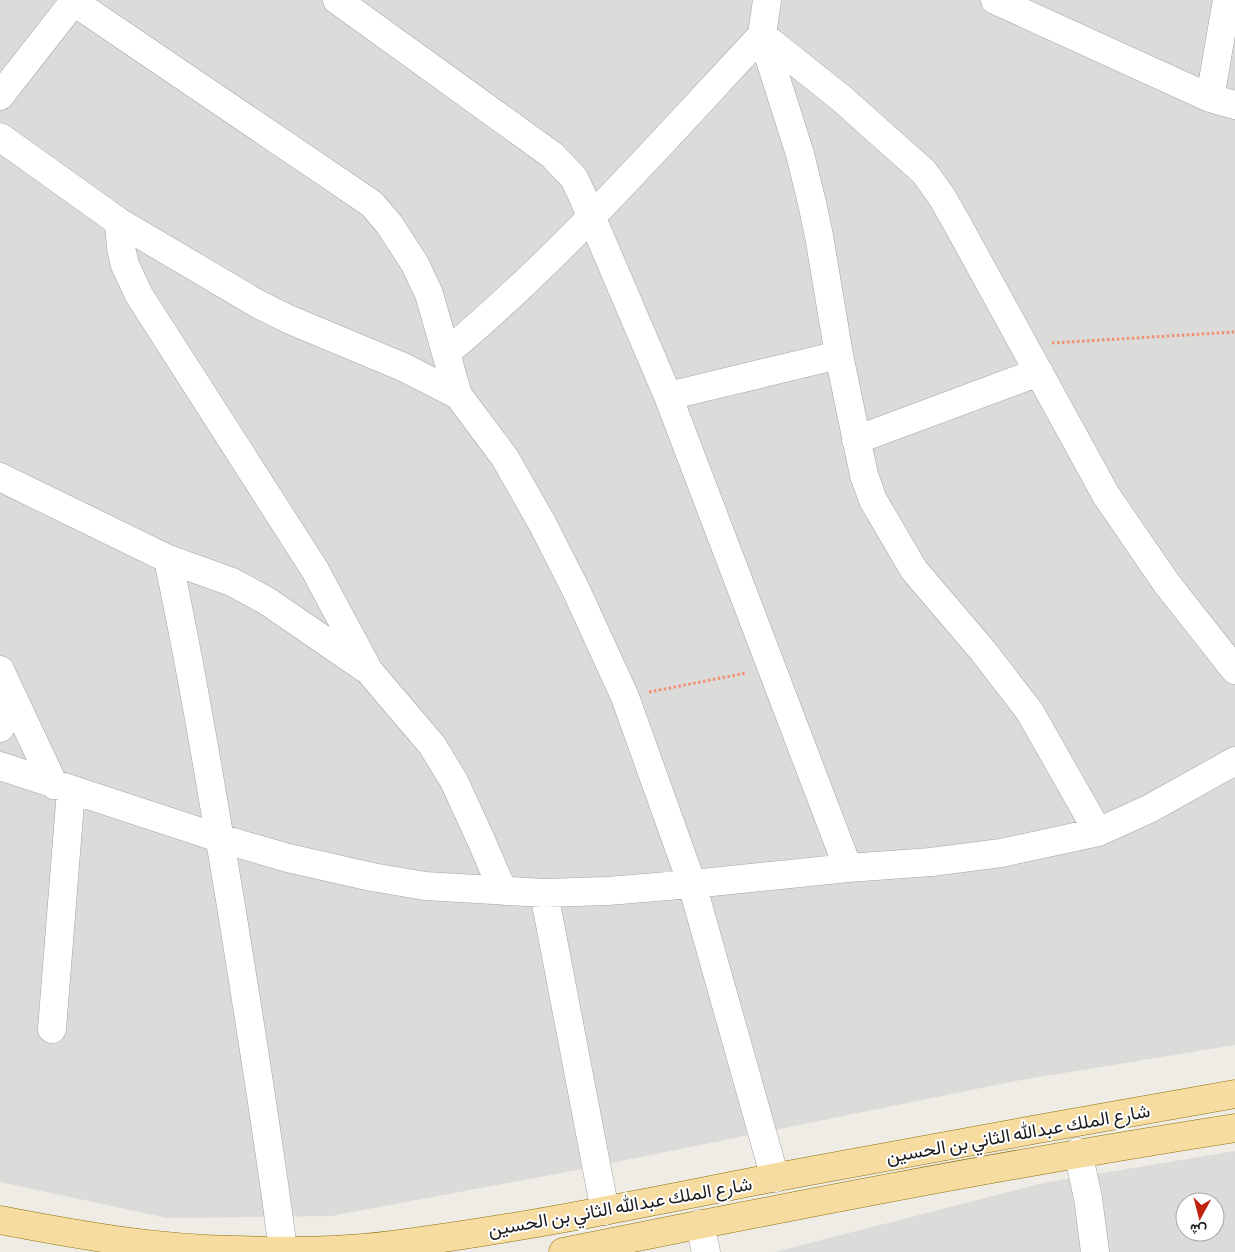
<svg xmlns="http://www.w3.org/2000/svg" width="1235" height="1252" viewBox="0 0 1235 1252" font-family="'Alegreya Sans',Vazirmatn,sans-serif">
  <rect width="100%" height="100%" fill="#eeece4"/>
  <path fill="#dbdbda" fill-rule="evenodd" d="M 0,0 L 1235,0 L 1235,1045 L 1021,1080 L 572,1171 L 331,1216 L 167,1218 L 0,1182 Z
    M 1235,1151 L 1235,1252 L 775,1252 L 1043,1183 ZM 1185,1202 L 1215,1202 L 1215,1232 L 1185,1232 Z"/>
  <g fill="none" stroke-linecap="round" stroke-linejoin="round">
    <defs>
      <path id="minor" d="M 337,0 L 552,155 L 574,178 L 582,195 L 668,396 L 848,868
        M 767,0 L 762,35 L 800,154 L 812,203 L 819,236 L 839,355 L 864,475 L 873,500 L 914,570 L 983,651 L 1030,712 L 1098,832
        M 995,0 L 1210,98 L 1235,105
        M 74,2 L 372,204 L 389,224 L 415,264 L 429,294 L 458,395 L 505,458 L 542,523 L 576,590 L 625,697 L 692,884 L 775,1178
        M 0,96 L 75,0
        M 1210,98 L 1227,0
        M 0,137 L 119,222 L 258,304 L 288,319 L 403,367 L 458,395
        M 119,222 L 121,248 L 125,265 L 139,295 L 315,570 L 369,671 L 432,745 L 454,781 L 481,840 L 503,891
        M 446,353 C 561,257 660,144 762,35 L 841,98 L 924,172 L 942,197 L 959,227 L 1106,495 L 1167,584 L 1235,670
        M 668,396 L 839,355
        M 856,440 L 1039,372
        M 0,477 L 168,559 C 192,672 211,786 230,900 C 249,1017 268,1133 283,1250
        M 168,559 L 232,582 L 267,601 L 366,669
        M 0,670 L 54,785
        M 0,728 L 15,702
        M 0,766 L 219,838 L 288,858 L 372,877 L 425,886 L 544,893 L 608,891 L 692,884 L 848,868 L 931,862 L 1001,853 L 1098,832 L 1149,809 L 1235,761
        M 544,893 L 605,1211
        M 52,1029 L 71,790
        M 1078,1152 L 1088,1198 L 1095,1252
        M 700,1224 L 706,1252"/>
      <path id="major" d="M 0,1220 C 78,1235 157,1249 237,1250 C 293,1252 351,1251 406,1243 C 531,1227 654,1201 777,1177 C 930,1148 1082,1121 1235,1094
        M 563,1252 C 786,1207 1010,1163 1235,1128"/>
    </defs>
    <use href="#minor" stroke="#a4a4a4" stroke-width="29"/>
    <use href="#major" stroke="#8d720a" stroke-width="29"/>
    <path stroke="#f18f72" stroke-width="3" stroke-dasharray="2.5 2.5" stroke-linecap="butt" d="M 1052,343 L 1235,332
      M 649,692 L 746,673"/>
    <use href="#minor" stroke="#fff" stroke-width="28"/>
    <use href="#major" stroke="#f6dca1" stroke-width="28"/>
  </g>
  <g text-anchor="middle" stroke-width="4" stroke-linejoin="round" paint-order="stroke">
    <g font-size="19" fill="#1d1d1d" stroke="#fff">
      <text transform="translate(1018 1133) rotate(-10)" y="7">شارع الملك عبدالله الثاني بن الحسين</text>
      <text transform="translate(620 1206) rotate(-10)" y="7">شارع الملك عبدالله الثاني بن الحسين</text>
    </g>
  </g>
  <g transform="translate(1200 1217) rotate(187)"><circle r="24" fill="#ffffff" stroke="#a5a5a5"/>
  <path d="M0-4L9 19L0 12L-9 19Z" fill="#be230d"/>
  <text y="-8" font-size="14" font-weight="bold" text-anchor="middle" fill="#1d1d1d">ش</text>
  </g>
</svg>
